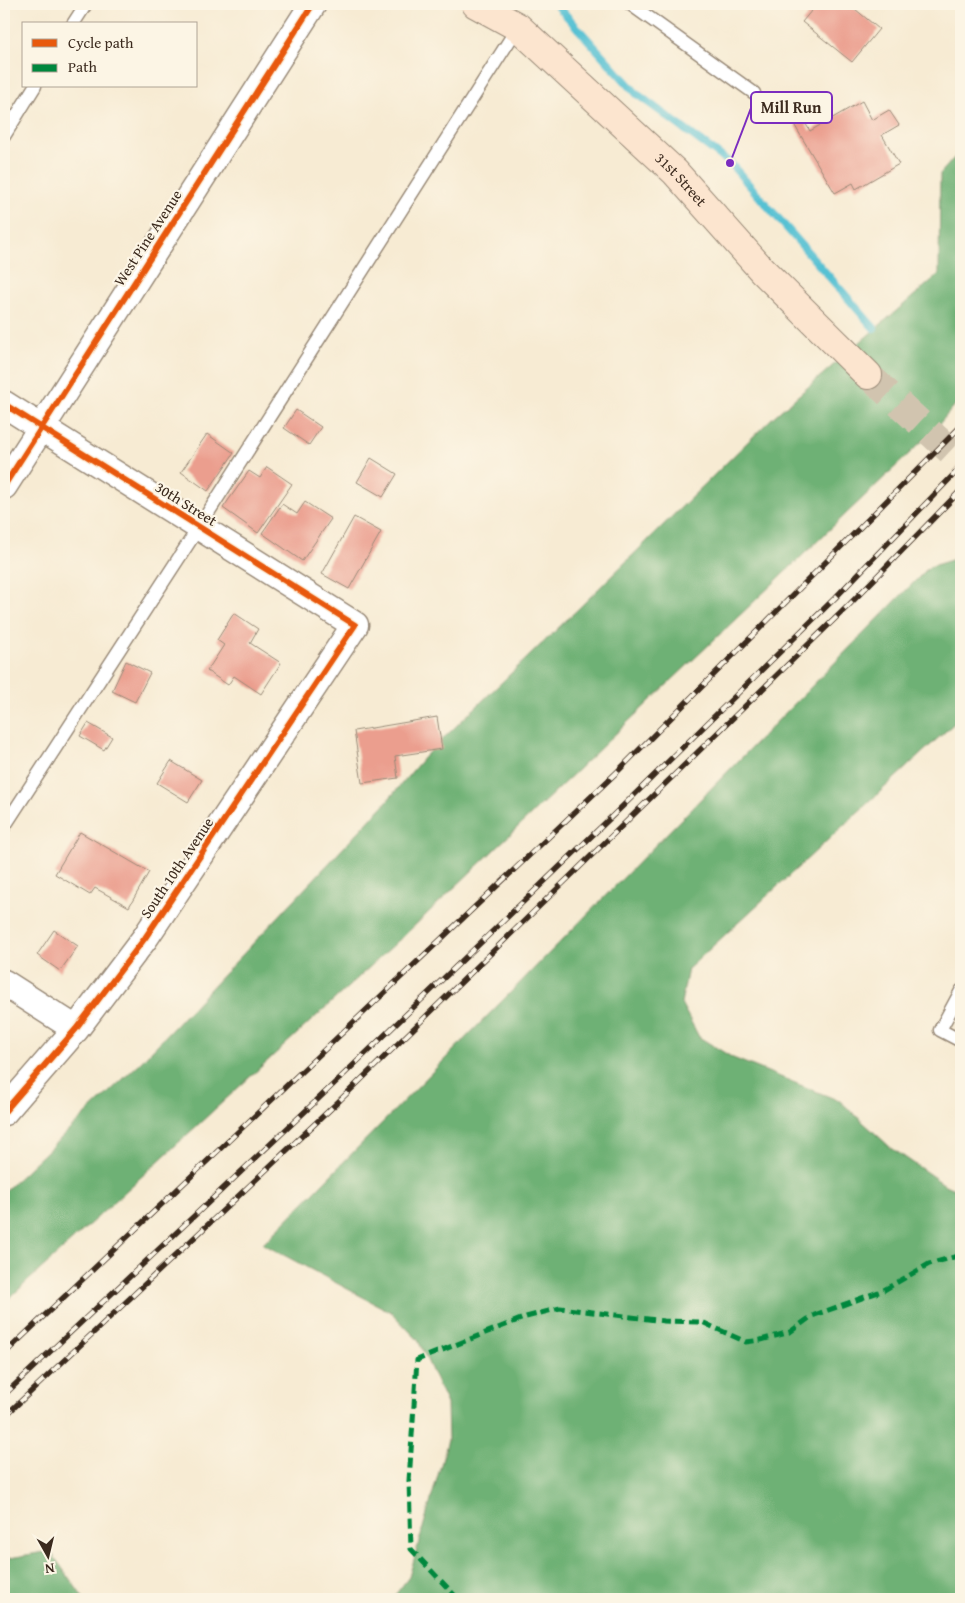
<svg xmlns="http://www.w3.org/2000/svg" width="965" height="1603" viewBox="0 0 965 1603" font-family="'Gentium Book Plus',serif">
  <rect width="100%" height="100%" fill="#fcf5e5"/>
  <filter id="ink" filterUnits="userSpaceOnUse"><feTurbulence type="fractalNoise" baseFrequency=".02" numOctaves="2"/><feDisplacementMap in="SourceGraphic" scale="10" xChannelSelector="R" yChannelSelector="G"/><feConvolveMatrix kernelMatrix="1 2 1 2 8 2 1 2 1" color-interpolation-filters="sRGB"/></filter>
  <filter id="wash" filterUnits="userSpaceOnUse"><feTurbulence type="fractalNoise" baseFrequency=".0096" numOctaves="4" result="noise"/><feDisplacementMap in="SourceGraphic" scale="20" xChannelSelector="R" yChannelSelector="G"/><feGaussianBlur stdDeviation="1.12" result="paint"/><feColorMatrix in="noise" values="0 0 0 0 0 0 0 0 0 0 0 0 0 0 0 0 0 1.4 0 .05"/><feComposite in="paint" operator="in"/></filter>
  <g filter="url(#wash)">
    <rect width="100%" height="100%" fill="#f7ebd3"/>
    <path fill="#6eb175" stroke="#546e4a" d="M 961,150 L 961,398 L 935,429 L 410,930 L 4,1303 L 4,1192 L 141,1062 L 383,806 L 425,756 L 578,609 L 771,419 L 939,274 L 940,174 Z
      M 961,557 L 961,717 L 688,969 L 681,1003 L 699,1037 L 733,1058 L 840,1101 L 890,1147 L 945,1185 L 961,1192 L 961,1599 L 392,1599 L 409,1577 L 448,1440 L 447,1404 L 418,1340 L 391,1312 L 263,1244 L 929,567 Z
      M 50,1551 L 84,1599 L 4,1599 L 4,1559 Z"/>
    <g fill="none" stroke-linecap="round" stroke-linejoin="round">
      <path stroke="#57c1d3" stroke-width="8" d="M 556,4 L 637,94 L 730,163 L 874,328"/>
    </g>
    <g id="blocks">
      <path fill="#eb9e8e" d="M 817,4 L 849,4 L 879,29 L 852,62 L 802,22 Z
        M 862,101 L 872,120 L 889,110 L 899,125 L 882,135 L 899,164 L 856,189 L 853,183 L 835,193 L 795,126 L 804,121 L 810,131 Z
        M 296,410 L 321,427 L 309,445 L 284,428 Z
        M 207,434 L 234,453 L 208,491 L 181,472 Z
        M 371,458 L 397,474 L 383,497 L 357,482 Z
        M 267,467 L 292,484 L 258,533 L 223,508 L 249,471 L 260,478 Z
        M 305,502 L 331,519 L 302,561 L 262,533 L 282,504 L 297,514 Z
        M 354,517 L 381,532 L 349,589 L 322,574 Z
        M 234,613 L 258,629 L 250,643 L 281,663 L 261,694 L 234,676 L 228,685 L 207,671 L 224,645 L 217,640 Z
        M 126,661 L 150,673 L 135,702 L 112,691 Z
        M 437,717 L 442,749 L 395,756 L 398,778 L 362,783 L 354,731 Z
        M 88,723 L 112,737 L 104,750 L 80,736 Z
        M 171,761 L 202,780 L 188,802 L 157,783 Z
        M 80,832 L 149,872 L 129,907 L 95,888 L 90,895 L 55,874 Z
        M 54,930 L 78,946 L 60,971 L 37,955 Z"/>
    </g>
  </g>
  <g filter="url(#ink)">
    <use href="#blocks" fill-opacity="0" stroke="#998a78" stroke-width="1"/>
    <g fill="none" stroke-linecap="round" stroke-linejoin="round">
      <path stroke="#d1c4af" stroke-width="28" stroke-dasharray="28 14" stroke-linecap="butt" d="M 868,375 L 961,461"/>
      <defs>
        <path id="service" d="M 630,4 L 754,93
          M 73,24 L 86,4
          M 4,136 L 35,86
          M 4,827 L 199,527 L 518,27
          M 961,991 L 940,1030 L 961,1041"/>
        <path id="minor" d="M 4,404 L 355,625 L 145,938 L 76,1029 L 4,1112
          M 4,486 L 313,4
          M 4,983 L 76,1029"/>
        <g id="secondary">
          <path id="s1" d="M 476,4 L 518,27 L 675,172 L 762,270 L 868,375"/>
        </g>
      </defs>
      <use href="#service" stroke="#998a78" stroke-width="15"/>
      <use href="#minor" stroke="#998a78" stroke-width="29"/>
      <use href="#secondary" stroke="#998a78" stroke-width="30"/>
      <use href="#service" stroke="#fff" stroke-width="12"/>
      <use href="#minor" stroke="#fff" stroke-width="26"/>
      <use href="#secondary" stroke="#fce5cf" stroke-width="28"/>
      <defs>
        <path id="rail" d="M 4,1354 L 617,772 L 961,426
          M 4,1395 L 314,1103 L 629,800 L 835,598 L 961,467
          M 4,1417 L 338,1102 L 849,605 L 961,490"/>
      </defs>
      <use href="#rail" stroke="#3b2a1e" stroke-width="5.5"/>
      <use href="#rail" stroke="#fcf5e5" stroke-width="4" stroke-dasharray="11" stroke-linecap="butt"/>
      <path stroke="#00873e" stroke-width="5" stroke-dasharray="10 5" stroke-linecap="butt" d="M 458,1599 L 411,1549 L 409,1481 L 417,1360 L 526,1317 L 560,1308 L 664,1321 L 702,1322 L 746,1342 L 761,1340 L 790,1332 L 812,1316 L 884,1290 L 929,1264 L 961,1255"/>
      <defs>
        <path id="cycleway" d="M 4,404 L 355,625 L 145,938 L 76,1029 L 4,1112
          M 4,486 L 313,4"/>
      </defs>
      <use href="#cycleway" stroke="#fcf5e5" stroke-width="9"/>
      <use href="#cycleway" stroke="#e8590c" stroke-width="6"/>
    </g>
  </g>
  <g text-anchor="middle" stroke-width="4.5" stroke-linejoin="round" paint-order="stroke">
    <g font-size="15" fill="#3b2a1e" stroke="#fcf5e5">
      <text dy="5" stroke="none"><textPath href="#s1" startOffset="271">31st Street</textPath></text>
      <text transform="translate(148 238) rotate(-57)" y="5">West Pine Avenue</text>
      <text transform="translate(186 504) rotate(32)" y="5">30th Street</text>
      <text transform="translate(177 868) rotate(-56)" y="5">South 10th Avenue</text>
    </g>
  </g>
  <path fill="none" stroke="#7b2cbf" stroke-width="2" d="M730 163L751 108"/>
  <circle fill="#7b2cbf" stroke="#fcf5e5" stroke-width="2" cx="730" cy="163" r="5"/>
  <rect fill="#fcf5e5" stroke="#7b2cbf" stroke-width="2" x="751" y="92" width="81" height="31" rx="5"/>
  <g font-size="16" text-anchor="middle" font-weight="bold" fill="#3b2a1e">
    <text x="791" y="113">Mill Run</text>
  </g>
  <rect width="965" height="1603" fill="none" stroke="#fcf5e5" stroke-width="20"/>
  <rect x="22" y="22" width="175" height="65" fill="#fcf5e5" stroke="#afa495"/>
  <rect x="32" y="39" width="25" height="8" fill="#e8590c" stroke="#afa495"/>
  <text x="68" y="48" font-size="15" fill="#3b2a1e">Cycle path</text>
  <rect x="32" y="64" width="25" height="8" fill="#00873e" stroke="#afa495"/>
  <text x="68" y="72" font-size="15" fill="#3b2a1e">Path</text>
  <g transform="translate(48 1556) rotate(172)" stroke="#fcf5e5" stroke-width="4" paint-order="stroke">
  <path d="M0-4L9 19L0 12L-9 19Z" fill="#3b2a1e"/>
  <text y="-8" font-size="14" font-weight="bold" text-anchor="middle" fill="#3b2a1e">N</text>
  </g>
</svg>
